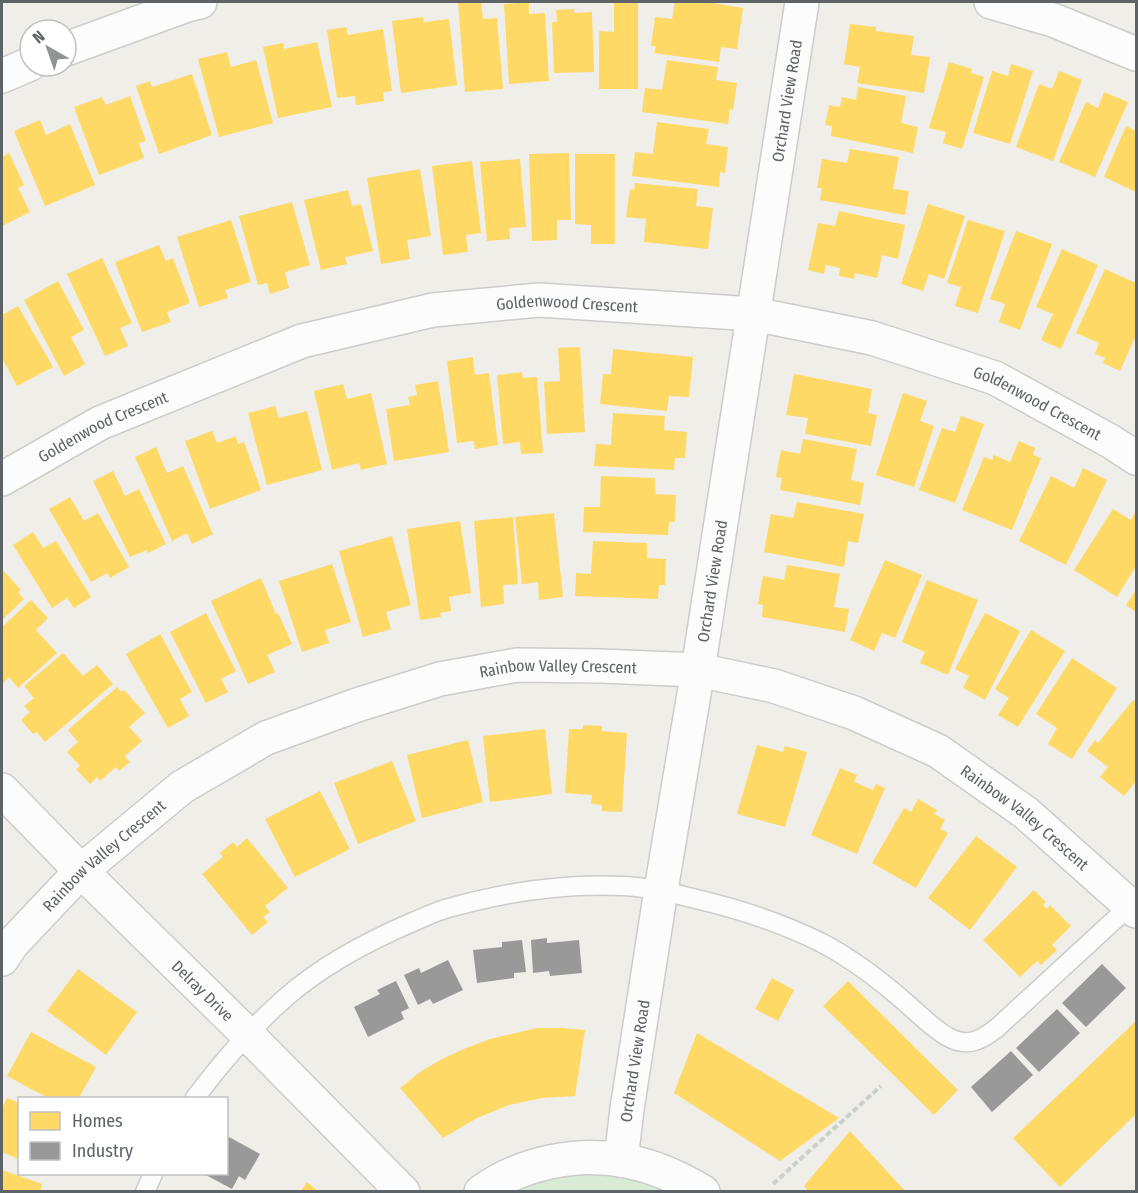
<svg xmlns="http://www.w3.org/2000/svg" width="1138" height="1193" viewBox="0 0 1138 1193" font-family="'Fira Sans Condensed',sans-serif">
  <rect width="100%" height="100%" fill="#efeee9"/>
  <path fill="#d7ebd5" d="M 574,1175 C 596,1175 649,1173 664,1191 L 510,1192 L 546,1178 Z"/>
  <path fill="#ffd966" d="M 458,2 L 481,2 L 483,19 L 497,18 L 503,89 L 465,92 Z
    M 529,2 L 529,14 L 545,13 L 549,81 L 509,84 L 504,4 Z
    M 614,2 L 638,2 L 638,89 L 599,89 L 599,31 L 614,32 Z
    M 675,2 L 714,2 L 713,3 L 743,8 L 737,49 L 721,47 L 719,62 L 654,53 L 656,46 L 651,46 L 655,17 L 672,19 Z
    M 574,9 L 574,13 L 592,12 L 594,72 L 554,73 L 552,22 L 557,22 L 556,10 Z
    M 423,17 L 424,22 L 449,19 L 457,85 L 401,93 L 392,21 Z
    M 850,24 L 876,27 L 876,31 L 914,36 L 911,55 L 930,57 L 924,93 L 857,83 L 860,67 L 844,64 Z
    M 346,27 L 348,35 L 383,29 L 392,91 L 383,92 L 384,101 L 356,105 L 355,96 L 337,98 L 327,30 Z
    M 317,42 L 332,107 L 278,118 L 263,47 L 283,43 L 284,49 Z
    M 227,52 L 231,67 L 256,60 L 273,123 L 219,137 L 198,59 Z
    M 667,60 L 718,67 L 716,80 L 737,83 L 733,110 L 730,109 L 728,124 L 642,112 L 645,88 L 662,90 Z
    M 949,62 L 972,69 L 971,73 L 984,77 L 962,149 L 943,143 L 946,132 L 929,128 Z
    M 1011,64 L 1033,71 L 1010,144 L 973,133 L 992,71 L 1008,76 Z
    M 1059,71 L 1082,80 L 1053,161 L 1016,147 L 1039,84 L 1052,89 Z
    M 192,74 L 212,135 L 159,154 L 136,86 L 150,81 L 152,87 Z
    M 858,87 L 906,96 L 901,123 L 918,127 L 913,153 L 831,136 L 832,126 L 825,125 L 829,105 L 840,107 L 842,97 L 856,100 Z
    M 1104,92 L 1128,102 L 1095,177 L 1059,162 L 1086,102 L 1098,108 Z
    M 130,96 L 146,141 L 139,143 L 144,158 L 99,175 L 74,107 L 102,97 L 106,105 Z
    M 40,120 L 46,135 L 70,124 L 95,185 L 45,206 L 14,131 Z
    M 657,122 L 709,129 L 706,144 L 728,147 L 725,173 L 720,172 L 719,187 L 632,176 L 635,152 L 653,154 Z
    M 1126,126 L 1136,131 L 1136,192 L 1104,177 Z
    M 850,149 L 899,157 L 893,189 L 909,191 L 905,215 L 820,200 L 822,188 L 817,188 L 822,159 L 847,163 Z
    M 9,153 L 24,185 L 18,188 L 30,212 L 2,226 L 2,157 Z
    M 569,153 L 571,220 L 557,220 L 557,240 L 532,241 L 529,154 Z
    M 575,154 L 615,154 L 615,244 L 591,244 L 591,225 L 575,224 Z
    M 520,159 L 526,227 L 509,228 L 510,239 L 487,241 L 480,162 Z
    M 472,161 L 481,233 L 466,235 L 468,252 L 443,255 L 432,166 Z
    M 420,169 L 431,236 L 407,240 L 410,259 L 381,264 L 367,178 Z
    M 635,183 L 698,189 L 696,206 L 713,208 L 708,249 L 644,242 L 646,219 L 626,217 L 630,189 L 634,190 Z
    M 348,190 L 352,206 L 361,204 L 373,251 L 345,257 L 347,264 L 321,270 L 304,200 Z
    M 292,202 L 310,265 L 285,272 L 289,288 L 270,294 L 267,283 L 258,285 L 239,216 Z
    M 928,204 L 965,216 L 944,279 L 929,274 L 923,291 L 901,284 Z
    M 839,211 L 905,225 L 898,259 L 882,255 L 877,278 L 855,273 L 854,279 L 839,276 L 840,268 L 826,265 L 824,274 L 808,270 L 818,223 L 835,226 Z
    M 231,220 L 251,282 L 225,290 L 228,298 L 199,307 L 177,237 Z
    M 968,220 L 1005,231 L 978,313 L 955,306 L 961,287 L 947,283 Z
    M 1016,231 L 1052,244 L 1020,330 L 999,322 L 1005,304 L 990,299 Z
    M 159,245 L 166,261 L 173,258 L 190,303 L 167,312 L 171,322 L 142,332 L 115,262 Z
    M 1062,249 L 1098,265 L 1061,349 L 1041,340 L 1053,314 L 1036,307 Z
    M 102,258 L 132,323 L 120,328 L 128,346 L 105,356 L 67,274 Z
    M 1105,269 L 1136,283 L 1136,335 L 1120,371 L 1103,363 L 1105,358 L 1095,354 L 1099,343 L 1076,333 Z
    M 58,281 L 84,330 L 71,337 L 85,364 L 64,376 L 24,300 Z
    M 18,306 L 53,367 L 17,386 L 2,358 L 2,315 Z
    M 580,347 L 585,432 L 547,434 L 544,382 L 560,381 L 558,348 Z
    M 613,349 L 693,357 L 689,397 L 669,396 L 667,411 L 600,404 L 603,374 L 611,374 Z
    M 473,357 L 475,375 L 489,373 L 498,445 L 475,449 L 474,441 L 457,443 L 447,361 Z
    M 522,372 L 523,378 L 537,377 L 543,453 L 521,454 L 520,442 L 503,444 L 497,375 Z
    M 794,374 L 872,389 L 868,413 L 877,415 L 871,446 L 805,434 L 808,418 L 786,415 Z
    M 438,381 L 449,452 L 394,461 L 386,409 L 410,405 L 408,397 L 417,395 L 415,385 Z
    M 343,384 L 347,399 L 371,393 L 387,464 L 361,470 L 359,463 L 332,470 L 314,391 Z
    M 903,393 L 927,401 L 920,421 L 934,426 L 914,487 L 876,475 Z
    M 275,406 L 279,418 L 307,411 L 322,470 L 267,485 L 248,413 Z
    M 613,413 L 665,416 L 664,430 L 687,432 L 685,458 L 675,458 L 674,470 L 594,466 L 596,444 L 611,445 Z
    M 961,416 L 984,424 L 955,503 L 919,490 L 942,428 L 955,432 Z
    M 212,431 L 217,443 L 236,436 L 238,444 L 244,442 L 261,490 L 210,509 L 185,441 Z
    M 803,439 L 857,449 L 851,480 L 864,483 L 860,505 L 780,490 L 782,478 L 776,477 L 781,450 L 800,454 Z
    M 1019,441 L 1035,448 L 1033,455 L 1041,458 L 1012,530 L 962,510 L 984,457 L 992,460 L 994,455 L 1010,462 Z
    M 156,447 L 167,473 L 183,466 L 213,534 L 192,544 L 187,533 L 172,541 L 135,457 Z
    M 1083,468 L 1107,480 L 1066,565 L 1019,541 L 1051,476 L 1074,488 Z
    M 113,471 L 125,496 L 139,489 L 166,544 L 148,553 L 147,550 L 130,557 L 93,481 Z
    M 601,476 L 655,478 L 655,494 L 676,495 L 675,522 L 669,522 L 668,535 L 583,532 L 584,507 L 600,507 Z
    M 70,497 L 84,521 L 98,513 L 129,567 L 110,578 L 107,573 L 91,582 L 49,509 Z
    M 797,502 L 864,514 L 858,543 L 848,541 L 844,567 L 764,552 L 771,514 L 793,518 Z
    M 1113,509 L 1131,520 L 1136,511 L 1136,566 L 1117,597 L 1074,570 Z
    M 554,513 L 563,597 L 539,600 L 538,582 L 522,584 L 515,517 Z
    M 513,517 L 518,584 L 503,585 L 504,604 L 481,607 L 474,521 Z
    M 460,521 L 471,593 L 449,597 L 451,611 L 440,613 L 441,617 L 420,620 L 407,529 Z
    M 33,532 L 43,548 L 56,541 L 91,597 L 74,608 L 67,598 L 52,608 L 13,545 Z
    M 392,536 L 411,605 L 386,612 L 391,629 L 363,637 L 339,551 Z
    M 593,541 L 647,543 L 647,558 L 666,559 L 665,585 L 659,585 L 658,599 L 575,596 L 576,573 L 591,574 Z
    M 885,560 L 922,575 L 895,638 L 882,633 L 874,651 L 850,640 Z
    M 332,564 L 351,622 L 325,630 L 329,643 L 302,652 L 279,581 Z
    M 787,565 L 840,574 L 834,607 L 849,609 L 845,632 L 762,617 L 763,605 L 758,604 L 763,576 L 784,580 Z
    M 2,569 L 21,590 L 18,592 L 24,599 L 2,620 Z
    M 261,578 L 276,614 L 278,613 L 292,644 L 267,655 L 275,672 L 248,684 L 211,601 Z
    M 927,580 L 978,600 L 948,675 L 920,663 L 925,652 L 902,642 Z
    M 1136,590 L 1136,612 L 1126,605 Z
    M 31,600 L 48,618 L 36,630 L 57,653 L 18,688 L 9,677 L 2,684 L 2,627 Z
    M 206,613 L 236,671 L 221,679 L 228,692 L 206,703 L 170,632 Z
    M 985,613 L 1020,631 L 985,700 L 963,688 L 969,676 L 955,669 Z
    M 1031,630 L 1065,651 L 1018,727 L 998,715 L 1009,698 L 995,689 Z
    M 160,634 L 192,692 L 180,699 L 189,716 L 168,728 L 126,654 Z
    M 63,653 L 83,676 L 97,665 L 113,684 L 45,742 L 37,732 L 33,734 L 21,720 L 30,712 L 24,706 L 34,698 L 24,686 Z
    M 1072,658 L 1117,688 L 1072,759 L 1048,744 L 1057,728 L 1036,714 Z
    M 117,687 L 121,692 L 124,690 L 145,713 L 129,727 L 142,741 L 125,756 L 130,762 L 119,771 L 116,767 L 100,781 L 97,777 L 90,784 L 76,769 L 80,766 L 67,752 L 78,742 L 68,730 Z
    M 1133,700 L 1136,703 L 1136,781 L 1124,796 L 1100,777 L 1108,767 L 1087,751 L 1095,740 L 1098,743 Z
    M 583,725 L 602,726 L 602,731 L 627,733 L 622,812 L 602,811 L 602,805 L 591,804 L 592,795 L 565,793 L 569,729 L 583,729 Z
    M 545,729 L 552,794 L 490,802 L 483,736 Z
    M 468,740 L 483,802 L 422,818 L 407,755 Z
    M 757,745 L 783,752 L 785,746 L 807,752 L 785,827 L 737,814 Z
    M 392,761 L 416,821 L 358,844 L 334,783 Z
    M 840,768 L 857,775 L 854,782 L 873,790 L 876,784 L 885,788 L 857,854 L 811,835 Z
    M 320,791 L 350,849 L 295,877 L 265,819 Z
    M 918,799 L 937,810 L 934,814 L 945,820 L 940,829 L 948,833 L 916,888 L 872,863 L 904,808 L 911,812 Z
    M 976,836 L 1017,867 L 970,930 L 928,898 Z
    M 247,838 L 288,888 L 265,906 L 270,912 L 263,917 L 268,922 L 252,935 L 202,874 L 223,857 L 220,853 L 233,842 L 237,847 Z
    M 1034,890 L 1046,902 L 1043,905 L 1047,909 L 1050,905 L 1071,926 L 1052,945 L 1057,950 L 1041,965 L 1037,961 L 1020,977 L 983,940 Z
    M 78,969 L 137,1012 L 106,1055 L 47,1011 Z
    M 772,978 L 794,990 L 778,1021 L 755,1009 Z
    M 848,981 L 958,1090 L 934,1115 L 823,1006 Z
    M 1136,1021 L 1136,1114 L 1060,1187 L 1013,1138 Z
    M 537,1028 L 562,1028 L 585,1030 L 575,1096 L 542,1098 L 509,1105 L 477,1118 L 443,1138 L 400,1088 L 420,1072 L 442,1059 L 466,1048 L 490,1039 Z
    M 31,1032 L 96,1067 L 79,1098 L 48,1098 L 7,1076 Z
    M 697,1033 L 839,1118 L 780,1161 L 674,1093 Z
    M 7,1098 L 20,1103 L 20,1160 L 2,1152 L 2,1108 Z
    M 850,1131 L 906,1192 L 809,1192 L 804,1186 Z
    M 2,1170 L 42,1184 L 40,1192 L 2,1192 Z
    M 307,1182 L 319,1192 L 300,1192 Z"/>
  <path fill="#999" d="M 547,938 L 547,943 L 579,940 L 582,973 L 550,976 L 549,971 L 533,973 L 531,940 Z
    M 522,940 L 526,972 L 514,973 L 514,978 L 477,983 L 473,950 L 502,947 L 502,942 Z
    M 448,960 L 463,990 L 433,1004 L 430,999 L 418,1005 L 404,975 L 419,968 L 421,973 Z
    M 1102,964 L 1126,988 L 1086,1027 L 1062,1003 Z
    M 396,981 L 409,1008 L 401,1012 L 404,1019 L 368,1037 L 354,1007 L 380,994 L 377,990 Z
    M 1057,1009 L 1080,1033 L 1039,1072 L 1016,1048 Z
    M 1011,1051 L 1033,1075 L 992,1112 L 971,1087 Z
    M 229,1137 L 260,1154 L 245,1180 L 239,1176 L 232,1189 L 204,1174 L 226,1174 L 226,1142 Z"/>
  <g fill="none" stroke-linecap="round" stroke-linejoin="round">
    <defs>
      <path id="lane" d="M 195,1098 C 222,1062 250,1029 284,999 C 322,965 368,941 415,921 C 425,917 435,912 445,909 C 501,893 565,883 623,886 C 648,887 672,893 696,899 C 739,909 782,923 822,943 C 852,959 880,980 905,1002 C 919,1014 932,1028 948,1037 C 968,1048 982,1040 998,1027 L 1136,900
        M 145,1192 L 153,1174"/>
      <g id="street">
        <path d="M 991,2 L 1053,20 L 1136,54"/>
        <path d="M 66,49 L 187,5 L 200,2"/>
        <path d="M 2,76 L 30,64"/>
        <path id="s1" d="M 2,479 L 100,423 L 302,341 L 433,310 L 539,300 L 754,314 L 872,338 L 995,378 L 1110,441 L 1136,458"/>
        <path id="s2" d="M 2,790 L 81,871 L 247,1034 L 403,1192"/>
        <path id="s3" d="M 2,959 L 12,944 L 81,871 L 182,787 L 266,738 L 357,705 L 440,679 L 517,665 L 601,666 L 698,670 L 774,686 L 854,713 L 938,751 L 1026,813 L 1136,911"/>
        <path id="s4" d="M 621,1160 L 627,1109 L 661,890 L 698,670 L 802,2"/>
        <path d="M 481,1192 C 521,1163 578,1151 626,1161 C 653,1166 680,1178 703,1192"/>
      </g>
    </defs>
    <use href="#lane" stroke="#cccccb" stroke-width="21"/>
    <use href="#street" stroke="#cccccb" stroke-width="36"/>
    <path stroke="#cad0cb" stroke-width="4" stroke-dasharray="6 3" stroke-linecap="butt" d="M 773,1184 L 881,1086"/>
    <use href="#lane" stroke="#fdfcfc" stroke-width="18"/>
    <use href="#street" stroke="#fdfcfc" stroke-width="33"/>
  </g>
  <g text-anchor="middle" stroke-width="6" stroke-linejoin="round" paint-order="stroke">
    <g font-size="16" fill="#5e6368" stroke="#fff">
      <text dy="6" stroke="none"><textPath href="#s4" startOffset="1072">Orchard View Road</textPath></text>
      <text dy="6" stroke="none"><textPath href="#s1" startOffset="600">Goldenwood Crescent</textPath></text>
      <text dy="6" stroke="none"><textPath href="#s1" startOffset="1086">Goldenwood Crescent</textPath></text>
      <text dy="6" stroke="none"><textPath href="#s1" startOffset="114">Goldenwood Crescent</textPath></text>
      <text dy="6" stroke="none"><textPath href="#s4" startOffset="586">Orchard View Road</textPath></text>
      <text dy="6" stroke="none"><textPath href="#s3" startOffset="650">Rainbow Valley Crescent</textPath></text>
      <text dy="6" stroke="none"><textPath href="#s3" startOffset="1154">Rainbow Valley Crescent</textPath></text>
      <text dy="6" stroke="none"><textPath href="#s3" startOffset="146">Rainbow Valley Crescent</textPath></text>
      <text dy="6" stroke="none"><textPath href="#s2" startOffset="284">Delray Drive</textPath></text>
      <text dy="6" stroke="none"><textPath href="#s4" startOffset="100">Orchard View Road</textPath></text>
    </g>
  </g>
  <rect width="1138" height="1193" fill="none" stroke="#5e6368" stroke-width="6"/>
  <rect x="18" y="1097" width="210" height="78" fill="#ffffff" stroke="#bfc1c3" stroke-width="1.5"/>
  <rect x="30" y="1112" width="30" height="18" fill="#ffd966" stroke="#bfc1c3" stroke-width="1.5"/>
  <text x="72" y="1127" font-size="18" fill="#5e6368">Homes</text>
  <rect x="30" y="1142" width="30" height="18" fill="#999999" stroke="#bfc1c3" stroke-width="1.5"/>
  <text x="72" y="1157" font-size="18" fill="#5e6368">Industry</text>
  <g transform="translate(48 48) rotate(320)"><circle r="28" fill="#ffffff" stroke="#bfc1c3" stroke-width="1.5"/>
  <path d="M0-4.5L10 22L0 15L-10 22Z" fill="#919495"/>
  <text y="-9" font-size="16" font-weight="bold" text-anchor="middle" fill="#5e6368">N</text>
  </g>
</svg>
